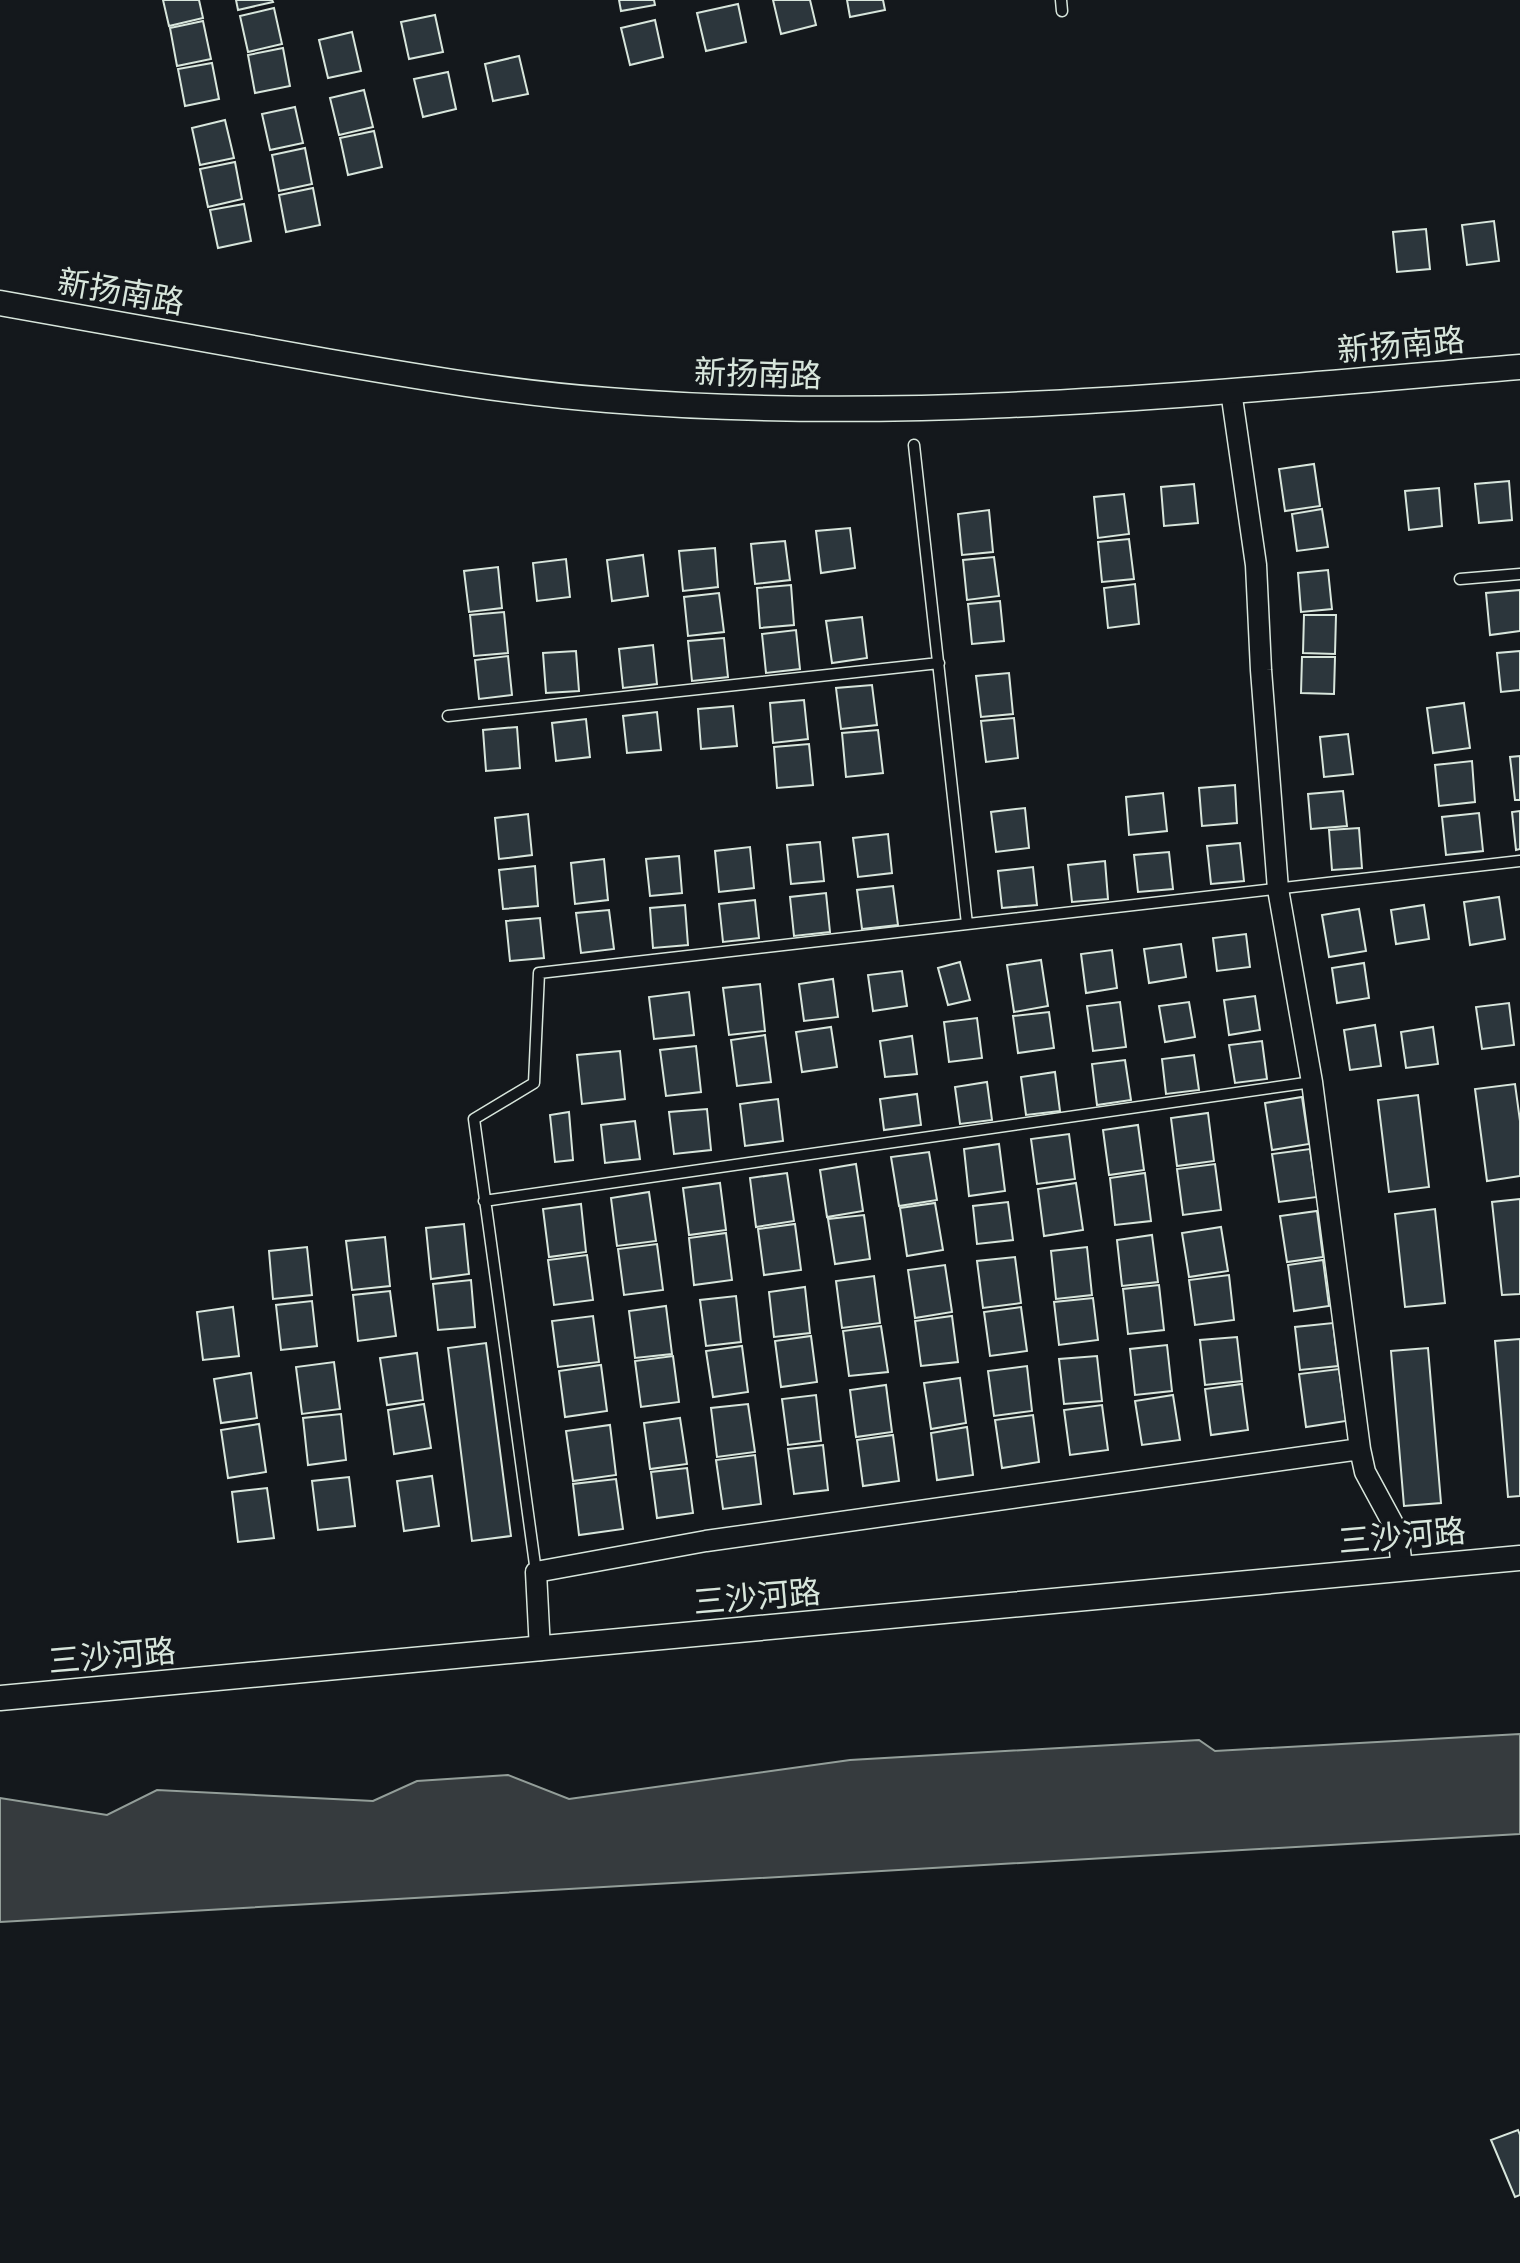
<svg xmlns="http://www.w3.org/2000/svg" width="1520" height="2263" viewBox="0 0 1520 2263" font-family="Jost,'Noto Sans SC',sans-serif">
  <rect width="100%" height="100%" fill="#14181c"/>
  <path fill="#363b3e" stroke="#939e99" stroke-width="2" d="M 1520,1734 L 1520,1834 L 0,1922 L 0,1798 L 107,1815 L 157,1790 L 373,1801 L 417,1781 L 508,1775 L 569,1799 L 850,1760 L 1199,1740 L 1215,1751 Z"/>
  <path fill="#2c363c" stroke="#d8e6dc" stroke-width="2" d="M 163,0 L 199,0 L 203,18 L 169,26 Z
    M 236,0 L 272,0 L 273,2 L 238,10 Z
    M 619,0 L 654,0 L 655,5 L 621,11 Z
    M 773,0 L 810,0 L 816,25 L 781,34 Z
    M 847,0 L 883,0 L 885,10 L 850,17 Z
    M 738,4 L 746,42 L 706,51 L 697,13 Z
    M 274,8 L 282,44 L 248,52 L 240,16 Z
    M 435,15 L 443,52 L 409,59 L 401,22 Z
    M 655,20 L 663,57 L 630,65 L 621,28 Z
    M 203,21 L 211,59 L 177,66 L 170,28 Z
    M 352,32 L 361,71 L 328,78 L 319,40 Z
    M 283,48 L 290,86 L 255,93 L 248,55 Z
    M 519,56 L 528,94 L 493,101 L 485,64 Z
    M 212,63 L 219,99 L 185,106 L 178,69 Z
    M 448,72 L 456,109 L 423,117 L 414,79 Z
    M 364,90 L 373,127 L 339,135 L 330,98 Z
    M 295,107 L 303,143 L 270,150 L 262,114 Z
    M 225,120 L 234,158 L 200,165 L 192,128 Z
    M 374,131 L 382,167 L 348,175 L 340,138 Z
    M 305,148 L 312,184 L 279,191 L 272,155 Z
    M 235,162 L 242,199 L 208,207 L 200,169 Z
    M 313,188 L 320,225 L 286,232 L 279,195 Z
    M 244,204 L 251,241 L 218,248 L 210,210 Z
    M 1494,221 L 1499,261 L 1467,265 L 1462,225 Z
    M 1426,229 L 1430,269 L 1397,272 L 1393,232 Z
    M 1314,464 L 1320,506 L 1285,511 L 1279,469 Z
    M 1509,481 L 1512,520 L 1479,523 L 1475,484 Z
    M 1194,484 L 1198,523 L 1164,526 L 1161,487 Z
    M 1439,488 L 1442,526 L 1409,530 L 1405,491 Z
    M 1124,494 L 1129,534 L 1098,538 L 1094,497 Z
    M 1322,509 L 1328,547 L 1297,551 L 1292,514 Z
    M 989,510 L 993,552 L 962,555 L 958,514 Z
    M 850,528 L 855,568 L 821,573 L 816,531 Z
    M 1129,539 L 1134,579 L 1102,582 L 1098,542 Z
    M 785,541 L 790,580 L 755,584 L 751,544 Z
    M 715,548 L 718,587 L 683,591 L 679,551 Z
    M 643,555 L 648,596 L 612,601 L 607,560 Z
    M 994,557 L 999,596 L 967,600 L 963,560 Z
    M 566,559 L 570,597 L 537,601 L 533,563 Z
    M 498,567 L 502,608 L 469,612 L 464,571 Z
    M 1328,570 L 1332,609 L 1301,612 L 1298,573 Z
    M 1135,584 L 1139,624 L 1108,628 L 1104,588 Z
    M 791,585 L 794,625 L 760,628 L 757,588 Z
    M 1520,590 L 1520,631 L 1490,635 L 1486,593 Z
    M 719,593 L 724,632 L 688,636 L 684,597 Z
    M 1000,601 L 1004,641 L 972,644 L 968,604 Z
    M 504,612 L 508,653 L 474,656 L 470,615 Z
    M 1304,615 L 1336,615 L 1335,654 L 1303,653 Z
    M 862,617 L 867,658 L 832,663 L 826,621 Z
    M 796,630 L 800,669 L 766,673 L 762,634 Z
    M 724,638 L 728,677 L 692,681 L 688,641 Z
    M 653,645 L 657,684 L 623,688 L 619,649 Z
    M 576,651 L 579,691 L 546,693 L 543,653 Z
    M 1520,651 L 1520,690 L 1501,692 L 1497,653 Z
    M 508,656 L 512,695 L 479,699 L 475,660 Z
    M 1302,657 L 1335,657 L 1334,694 L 1301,693 Z
    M 1009,673 L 1013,714 L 981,717 L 976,676 Z
    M 872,685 L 877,725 L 841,729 L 836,688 Z
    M 804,700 L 808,739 L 773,743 L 770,703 Z
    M 1464,703 L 1470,748 L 1433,753 L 1427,708 Z
    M 733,706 L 737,746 L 701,749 L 698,709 Z
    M 657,712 L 661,750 L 627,753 L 623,716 Z
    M 1014,718 L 1018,758 L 986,762 L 981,721 Z
    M 586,719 L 590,757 L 556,761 L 552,723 Z
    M 517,727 L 520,768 L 486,771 L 483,730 Z
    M 878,730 L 883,773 L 846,777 L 842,733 Z
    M 1348,734 L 1353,774 L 1324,777 L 1320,737 Z
    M 809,744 L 813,785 L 777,788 L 774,747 Z
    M 1520,756 L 1520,800 L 1515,800 L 1510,757 Z
    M 1472,761 L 1475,802 L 1439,806 L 1435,765 Z
    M 1235,785 L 1237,823 L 1202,826 L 1199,788 Z
    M 1343,791 L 1347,826 L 1311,829 L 1308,794 Z
    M 1163,793 L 1167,831 L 1129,835 L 1126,797 Z
    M 1025,808 L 1029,848 L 996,852 L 991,812 Z
    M 1520,811 L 1520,849 L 1516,850 L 1512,812 Z
    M 1479,813 L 1483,851 L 1446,855 L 1442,817 Z
    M 528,814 L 532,855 L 499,859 L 495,818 Z
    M 1359,828 L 1362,868 L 1332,870 L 1329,830 Z
    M 888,834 L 892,873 L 858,877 L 853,838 Z
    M 820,842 L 824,881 L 791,884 L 787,845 Z
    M 1240,843 L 1244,881 L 1211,884 L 1207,846 Z
    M 750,847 L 754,888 L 719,892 L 715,851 Z
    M 1169,852 L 1173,889 L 1138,892 L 1134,855 Z
    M 679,856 L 682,893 L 650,896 L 646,859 Z
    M 604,859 L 608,900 L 575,904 L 571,863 Z
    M 1105,861 L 1108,899 L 1072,902 L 1068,865 Z
    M 535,866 L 538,906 L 503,909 L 499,870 Z
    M 1033,867 L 1037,905 L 1002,908 L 998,871 Z
    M 893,886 L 898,925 L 862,929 L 857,890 Z
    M 826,893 L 830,932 L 794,936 L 790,897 Z
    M 1499,897 L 1505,939 L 1470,945 L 1464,902 Z
    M 755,900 L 759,938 L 723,942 L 719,904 Z
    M 685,905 L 688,945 L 653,948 L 650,908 Z
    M 1424,905 L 1429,939 L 1396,944 L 1391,910 Z
    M 1359,909 L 1366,951 L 1329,957 L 1322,915 Z
    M 609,910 L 614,949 L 581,953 L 576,913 Z
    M 540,918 L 544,958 L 510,961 L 506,921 Z
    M 1246,934 L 1250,967 L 1217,971 L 1213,938 Z
    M 1181,944 L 1186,977 L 1149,983 L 1144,949 Z
    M 1112,950 L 1117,988 L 1086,993 L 1081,954 Z
    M 1041,960 L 1048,1006 L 1014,1012 L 1007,965 Z
    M 960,962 L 970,1000 L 948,1005 L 938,968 Z
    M 1364,963 L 1369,998 L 1337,1003 L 1332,968 Z
    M 902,971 L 907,1006 L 873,1011 L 868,975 Z
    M 833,979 L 838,1017 L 804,1021 L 799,984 Z
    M 760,984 L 765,1031 L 729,1035 L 723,988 Z
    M 689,992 L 694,1035 L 654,1039 L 649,997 Z
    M 1255,996 L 1260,1030 L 1229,1035 L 1224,1000 Z
    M 1120,1002 L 1126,1047 L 1093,1051 L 1087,1006 Z
    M 1189,1002 L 1195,1037 L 1165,1042 L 1159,1006 Z
    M 1509,1003 L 1514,1045 L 1482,1049 L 1476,1007 Z
    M 1049,1012 L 1054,1048 L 1018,1053 L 1013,1016 Z
    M 977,1018 L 982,1058 L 949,1062 L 944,1022 Z
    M 1375,1025 L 1381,1066 L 1350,1070 L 1344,1030 Z
    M 831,1027 L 837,1067 L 802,1072 L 796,1032 Z
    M 1433,1027 L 1438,1064 L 1406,1068 L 1401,1032 Z
    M 765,1035 L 771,1082 L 737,1086 L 731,1040 Z
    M 912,1036 L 917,1074 L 885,1077 L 880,1041 Z
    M 1262,1041 L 1267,1079 L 1235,1083 L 1229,1045 Z
    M 696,1046 L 701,1092 L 666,1096 L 660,1050 Z
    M 620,1051 L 625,1099 L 582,1104 L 577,1055 Z
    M 1194,1055 L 1199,1090 L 1166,1094 L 1162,1059 Z
    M 1125,1060 L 1131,1100 L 1097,1105 L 1092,1064 Z
    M 1055,1072 L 1060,1111 L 1026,1115 L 1021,1077 Z
    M 987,1082 L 992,1120 L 960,1124 L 955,1087 Z
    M 1515,1084 L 1520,1121 L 1520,1176 L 1487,1181 L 1475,1089 Z
    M 917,1094 L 921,1125 L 884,1130 L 880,1099 Z
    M 1418,1095 L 1429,1187 L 1389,1192 L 1378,1100 Z
    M 1302,1097 L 1309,1144 L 1272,1150 L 1265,1103 Z
    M 778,1099 L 783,1141 L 745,1146 L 740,1104 Z
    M 707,1109 L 711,1150 L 674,1154 L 669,1112 Z
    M 569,1112 L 573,1160 L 555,1162 L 550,1115 Z
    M 1208,1113 L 1214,1161 L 1177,1166 L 1171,1118 Z
    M 635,1121 L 640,1159 L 605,1163 L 601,1125 Z
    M 1138,1125 L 1144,1170 L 1109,1175 L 1103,1130 Z
    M 1069,1134 L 1075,1179 L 1037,1184 L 1031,1139 Z
    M 999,1144 L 1005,1191 L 969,1196 L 964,1149 Z
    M 1310,1149 L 1317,1197 L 1279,1202 L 1272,1154 Z
    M 929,1152 L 937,1200 L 899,1206 L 891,1157 Z
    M 856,1164 L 863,1211 L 827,1217 L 820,1170 Z
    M 1215,1164 L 1221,1210 L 1183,1215 L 1177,1169 Z
    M 787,1173 L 794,1221 L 756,1227 L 750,1178 Z
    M 1145,1173 L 1151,1221 L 1115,1225 L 1110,1178 Z
    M 720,1183 L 726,1230 L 689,1235 L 683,1188 Z
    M 1076,1183 L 1083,1230 L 1044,1236 L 1038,1189 Z
    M 649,1192 L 656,1241 L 617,1246 L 611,1198 Z
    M 1520,1199 L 1520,1294 L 1502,1295 L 1492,1202 Z
    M 1008,1202 L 1013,1240 L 977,1244 L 973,1206 Z
    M 935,1203 L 943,1250 L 907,1256 L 900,1208 Z
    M 581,1204 L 586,1252 L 549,1257 L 543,1209 Z
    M 1435,1209 L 1445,1303 L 1405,1307 L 1395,1214 Z
    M 1317,1211 L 1323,1257 L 1287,1262 L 1280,1216 Z
    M 864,1215 L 870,1259 L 835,1264 L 828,1219 Z
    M 464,1224 L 469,1274 L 431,1279 L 426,1228 Z
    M 795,1224 L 801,1270 L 764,1275 L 758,1229 Z
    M 1221,1227 L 1228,1271 L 1189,1277 L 1182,1233 Z
    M 726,1233 L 732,1280 L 694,1285 L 689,1238 Z
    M 1152,1235 L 1158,1282 L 1122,1286 L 1117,1240 Z
    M 385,1237 L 390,1286 L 352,1290 L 346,1241 Z
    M 657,1244 L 663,1290 L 624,1295 L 618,1249 Z
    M 307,1247 L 312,1295 L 273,1299 L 269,1251 Z
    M 1087,1247 L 1092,1295 L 1056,1299 L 1051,1251 Z
    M 587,1255 L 593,1300 L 554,1305 L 548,1260 Z
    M 1015,1257 L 1021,1303 L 983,1308 L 977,1261 Z
    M 1323,1260 L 1329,1306 L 1294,1311 L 1288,1265 Z
    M 945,1265 L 952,1312 L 915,1318 L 908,1270 Z
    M 1229,1275 L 1234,1320 L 1195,1325 L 1189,1280 Z
    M 874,1276 L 880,1323 L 842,1328 L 836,1281 Z
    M 471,1280 L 475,1327 L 438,1330 L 433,1284 Z
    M 1159,1285 L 1164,1330 L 1128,1334 L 1123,1289 Z
    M 805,1287 L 810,1333 L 774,1337 L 769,1292 Z
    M 390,1291 L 396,1336 L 358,1341 L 353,1295 Z
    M 736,1296 L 741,1342 L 706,1346 L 700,1300 Z
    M 1093,1298 L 1098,1340 L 1059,1345 L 1054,1302 Z
    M 312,1301 L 317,1346 L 281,1350 L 276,1305 Z
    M 666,1306 L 672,1354 L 635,1358 L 629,1311 Z
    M 233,1307 L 239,1356 L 203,1360 L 197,1312 Z
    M 1021,1307 L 1027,1351 L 990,1356 L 984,1312 Z
    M 593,1316 L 599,1362 L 558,1367 L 552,1321 Z
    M 952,1316 L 958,1362 L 921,1366 L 915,1321 Z
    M 1333,1323 L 1338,1366 L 1300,1370 L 1295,1327 Z
    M 881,1326 L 888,1372 L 849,1376 L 843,1331 Z
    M 811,1336 L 817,1382 L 781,1387 L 775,1341 Z
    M 1237,1337 L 1242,1381 L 1205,1385 L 1200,1340 Z
    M 1520,1339 L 1520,1496 L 1508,1497 L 1495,1341 Z
    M 486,1343 L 511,1536 L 472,1541 L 448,1348 Z
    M 1167,1345 L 1172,1391 L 1135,1395 L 1130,1349 Z
    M 742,1346 L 748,1392 L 713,1397 L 706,1351 Z
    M 1428,1348 L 1441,1503 L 1404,1506 L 1391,1351 Z
    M 417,1353 L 423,1400 L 387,1405 L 380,1358 Z
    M 673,1356 L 679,1402 L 641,1407 L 635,1361 Z
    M 1097,1356 L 1102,1401 L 1064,1404 L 1059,1359 Z
    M 334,1362 L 340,1409 L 302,1414 L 296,1367 Z
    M 601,1365 L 607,1411 L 565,1417 L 559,1371 Z
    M 1027,1366 L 1032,1411 L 994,1416 L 988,1371 Z
    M 1339,1369 L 1346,1421 L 1306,1427 L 1299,1374 Z
    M 251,1373 L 257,1418 L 221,1423 L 214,1379 Z
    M 960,1378 L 966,1423 L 931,1429 L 924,1383 Z
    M 1242,1384 L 1248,1430 L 1211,1435 L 1205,1389 Z
    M 886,1385 L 892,1432 L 856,1437 L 850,1390 Z
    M 816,1395 L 821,1441 L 788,1445 L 782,1399 Z
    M 1173,1395 L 1180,1440 L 1142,1445 L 1135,1401 Z
    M 424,1404 L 431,1448 L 394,1454 L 388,1410 Z
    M 748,1404 L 755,1452 L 717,1457 L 711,1408 Z
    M 1102,1405 L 1108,1450 L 1070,1455 L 1064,1410 Z
    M 341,1414 L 346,1460 L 308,1465 L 303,1418 Z
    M 1033,1415 L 1039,1462 L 1002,1468 L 995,1420 Z
    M 680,1418 L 687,1464 L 650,1469 L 644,1423 Z
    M 259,1424 L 266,1472 L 228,1478 L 221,1430 Z
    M 610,1425 L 616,1475 L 573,1481 L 566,1431 Z
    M 967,1427 L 973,1475 L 937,1480 L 931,1433 Z
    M 893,1435 L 899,1481 L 863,1486 L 857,1440 Z
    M 823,1445 L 828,1490 L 794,1494 L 788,1449 Z
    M 755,1455 L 761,1504 L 723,1509 L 716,1460 Z
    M 687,1468 L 693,1513 L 657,1518 L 651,1472 Z
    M 432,1476 L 439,1526 L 404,1531 L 397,1481 Z
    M 349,1477 L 355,1526 L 318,1530 L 312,1481 Z
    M 616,1479 L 623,1529 L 579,1535 L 573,1484 Z
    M 267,1488 L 274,1538 L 238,1542 L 232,1492 Z
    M 1518,2130 L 1520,2135 L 1520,2195 L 1515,2197 L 1491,2140 Z"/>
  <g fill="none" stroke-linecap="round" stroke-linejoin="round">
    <defs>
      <path id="service" d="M 1061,0 L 1062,11
        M 914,445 L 967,924
        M 1460,579 L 1520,574
        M 448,716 L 939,663
        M 484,1201 L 1312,1082
        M 536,1572 L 474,1119 L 534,1083 L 539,973 L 1520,861"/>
      <path id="minor" d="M 1231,391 L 1256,565 L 1261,670 L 1278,889 L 1312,1082 L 1360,1449 L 1365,1472 L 1398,1533 L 1402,1568
        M 540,1650 L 536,1572 L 706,1541 L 1360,1449"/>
      <path id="tertiary" d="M 0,303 C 109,322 217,342 326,361 C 419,377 512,393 607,400 C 912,425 1216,392 1520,367
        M 0,1698 L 1520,1558"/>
    </defs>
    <use href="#service" stroke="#d8e6dc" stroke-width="13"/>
    <use href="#minor" stroke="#d8e6dc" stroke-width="23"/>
    <use href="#tertiary" stroke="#d8e6dc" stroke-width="27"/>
    <use href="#service" stroke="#14181c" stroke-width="10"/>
    <use href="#minor" stroke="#14181c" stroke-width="20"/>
    <use href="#tertiary" stroke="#14181c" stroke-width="24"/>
  </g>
  <g text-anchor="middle" stroke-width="6" stroke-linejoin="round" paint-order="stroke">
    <g font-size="32" fill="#d8e6dc" stroke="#14181c">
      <text transform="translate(121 292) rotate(10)" y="11">新扬南路</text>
      <text transform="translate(1401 345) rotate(-5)" y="11">新扬南路</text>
      <text transform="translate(758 374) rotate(2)" y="11">新扬南路</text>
      <text transform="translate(1402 1536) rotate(-5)" y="11">三沙河路</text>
      <text transform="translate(757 1597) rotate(-5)" y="11">三沙河路</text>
      <text transform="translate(112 1656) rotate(-5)" y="11">三沙河路</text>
    </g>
  </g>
</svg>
